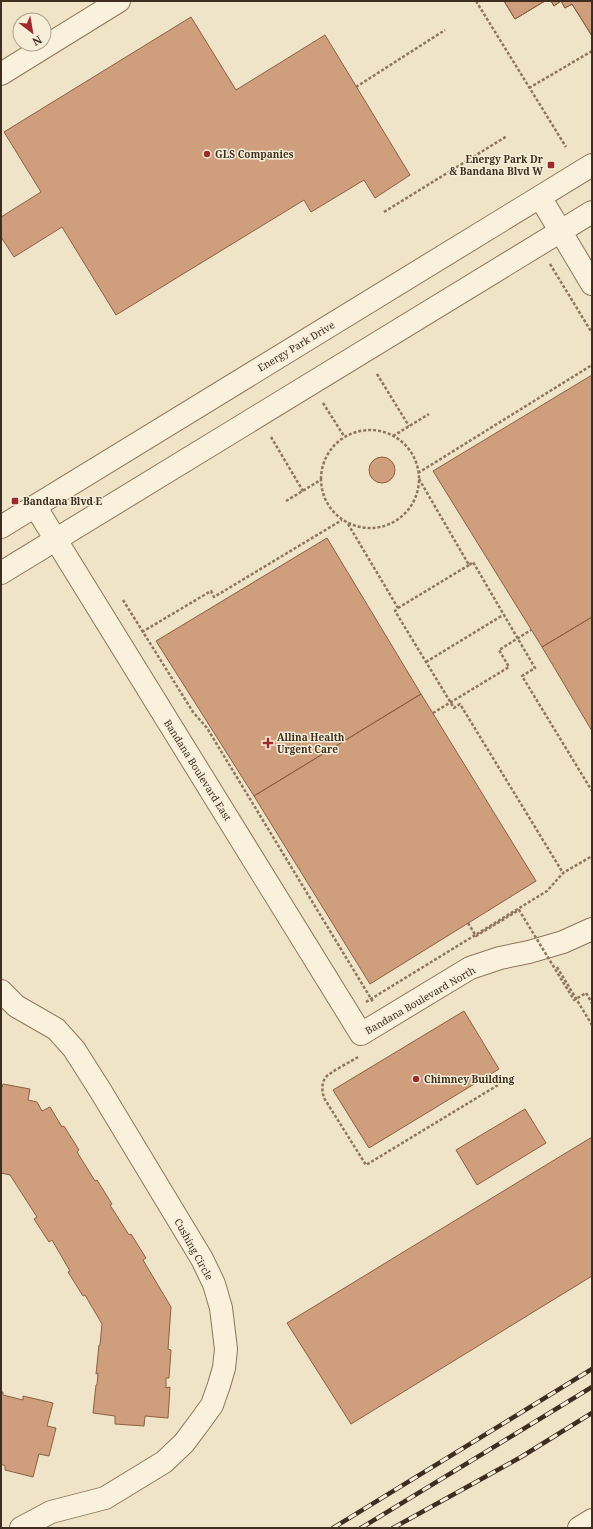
<svg xmlns="http://www.w3.org/2000/svg" width="593" height="1529" viewBox="0 0 593 1529" font-family="'Noto Serif',serif">
  <rect width="100%" height="100%" fill="#f0e4c8"/>
  <path fill="#cf9f7d" stroke="#8d5f41" d="M 504,1 L 545,1 L 515,19 Z
    M 504,1 L 545,1 L 515,19 Z
    M 551,1 L 592,1 L 592,36 L 572,4 L 565,8 L 561,1 L 554,6 Z
    M 551,1 L 592,1 L 592,36 L 572,4 L 565,8 L 561,1 L 554,6 Z
    M 191,17 L 236,90 L 325,35 L 410,175 L 375,198 L 364,180 L 311,212 L 304,200 L 116,315 L 62,227 L 14,257 L 1,237 L 1,217 L 41,192 L 4,132 Z
    M 592,375 L 592,617 L 542,647 L 433,471 Z
    M369 470a13 13 0 1 1 26 0a13 13 0 1 1-26 0Z
    M 327,538 L 421,694 L 254,796 L 156,641 Z
    M 592,617 L 592,731 L 542,647 Z
    M 421,694 L 536,881 L 370,984 L 254,796 Z
    M 464,1011 L 499,1069 L 369,1148 L 333,1090 Z
    M 3,1084 L 30,1089 L 28,1100 L 37,1102 L 42,1111 L 50,1107 L 62,1127 L 64,1126 L 79,1150 L 77,1152 L 95,1181 L 97,1180 L 112,1204 L 110,1205 L 129,1235 L 131,1234 L 146,1258 L 143,1260 L 171,1307 L 168,1349 L 171,1350 L 169,1378 L 166,1378 L 166,1388 L 170,1387 L 168,1418 L 145,1416 L 144,1426 L 115,1424 L 115,1416 L 93,1413 L 96,1385 L 97,1385 L 98,1373 L 96,1374 L 99,1345 L 100,1345 L 102,1324 L 85,1295 L 83,1296 L 68,1272 L 70,1271 L 52,1240 L 49,1242 L 34,1219 L 37,1217 L 10,1175 L 1,1173 L 1,1090 Z
    M 525,1109 L 546,1143 L 477,1185 L 456,1150 Z
    M 592,1137 L 592,1276 L 351,1424 L 287,1323 Z
    M 1,1392 L 3,1392 L 3,1395 L 23,1400 L 23,1396 L 53,1403 L 47,1426 L 56,1428 L 49,1456 L 39,1454 L 33,1477 L 5,1470 L 5,1466 L 1,1464 Z"/>
  <g fill="none" stroke-linecap="round" stroke-linejoin="round">
    <defs>
      <path id="minor" d="M 1,74 L 119,1
        M 540,197 L 592,284
        M 35,506 L 361,1034 L 470,968 L 500,958 L 529,952 L 563,942 L 592,929
        M 1,527 L 592,165
        M 1,573 L 592,212
        M 1,991 L 16,1006 L 56,1029 L 74,1049 L 100,1090 L 202,1259 L 214,1284 L 221,1308 L 226,1349 L 224,1368 L 219,1385 L 212,1405 L 199,1423 L 184,1443 L 164,1462 L 105,1498 L 51,1512 L 21,1528
        M 579,1528 L 592,1520"/>
    </defs>
    <use href="#minor" stroke="#8d765c" stroke-width="24"/>
    <path stroke="#8d765c" stroke-width="2.5" stroke-dasharray="3 2" stroke-linecap="butt" d="M 476,1 L 566,147
      M 356,87 L 445,30
      M 529,88 L 592,51
      M 384,212 L 507,136
      M 550,264 L 592,333
      M 377,374 L 409,426
      M 323,403 L 344,436
      M321 479a49 49 0 1 1 98 0a49 49 0 1 1-98 0Z
      M 393,436 L 429,414
      M 271,437 L 303,491
      M 418,473 L 592,365
      M 419,479 L 469,565 L 473,562 L 535,668 L 522,676 L 592,791
      M 286,501 L 319,481
      M 348,524 L 398,608 L 395,611 L 454,708 L 460,704 L 563,873
      M 123,600 L 193,712 L 207,728 L 373,1002
      M 398,608 L 469,565
      M 142,632 L 211,591 L 214,597 L 342,520
      M 426,662 L 503,615
      M 557,967 L 592,1025
      M 366,1002 L 547,891 L 563,873 L 592,856
      M 358,1057 C 352,1061 330,1072 326,1077 C 321,1083 322,1091 324,1098 L 366,1165 L 503,1082"/>
    <use href="#minor" stroke="#faf1dc" stroke-width="22"/>
    <defs>
      <path id="rail" d="M 333,1528 L 592,1369
        M 361,1528 L 592,1387
        M 393,1528 L 521,1457 L 592,1413"/>
    </defs>
    <use href="#rail" stroke="#3d2e20" stroke-width="4.5"/>
    <use href="#rail" stroke="#f7eed8" stroke-width="3" stroke-dasharray="9" stroke-linecap="butt"/>
    <path stroke="#8d765c" stroke-width="2.5" stroke-dasharray="3 2" stroke-linecap="butt" d="M 433,713 L 509,667 L 499,650 L 531,630
      M 468,923 L 476,936 L 519,910 L 574,1000 L 586,993 L 592,1003"/>
  </g>
  <g fill="#9e2a2b" stroke="#f7eed8" stroke-width="1.5">
    <circle cx="207" cy="154" r="4"/>
    <rect x="547" y="161" width="8" height="8" rx="2"/>
    <rect x="11" y="497" width="8" height="8" rx="2"/>
    <path d="M266 737h4v4h4v4h-4v4h-4v-4h-4v-4h4z"/>
    <circle cx="416" cy="1079" r="4"/>
  </g>
  <g text-anchor="middle" stroke-width="3" stroke-linejoin="round" paint-order="stroke">
    <g font-size="10" font-weight="bold" fill="#3d2e20" stroke="#f7eed8" text-anchor="start">
      <text x="215" y="158">GLS Companies</text>
      <text x="543" y="163" text-anchor="end">Energy Park Dr<tspan x="543" dy="12">&amp; Bandana Blvd W</tspan></text>
      <text x="23" y="505">Bandana Blvd E</text>
      <text x="277" y="741">Allina Health<tspan x="277" dy="12">Urgent Care</tspan></text>
      <text x="424" y="1083">Chimney Building</text>
    </g>
    <g font-size="10" fill="#3d2e20" stroke="#f7eed8">
      <text transform="translate(296 346) rotate(-31)" y="4">Energy Park Drive</text>
      <text transform="translate(198 770) rotate(58)" y="4">Bandana Boulevard East</text>
      <text transform="translate(420 1000) rotate(-30)" y="4">Bandana Boulevard North</text>
      <text transform="translate(194 1249) rotate(61)" y="4">Cushing Circle</text>
    </g>
  </g>
  <rect width="593" height="1529" fill="none" stroke="#3d2e20" stroke-width="4"/>
  <g transform="translate(32 32) rotate(149)"><circle r="19" fill="#f7eed8" stroke="#ada18e"/>
  <path d="M0-3L7 15L0 10L-7 15Z" fill="#9e2a2b"/>
  <text y="-6" font-size="11" font-weight="bold" text-anchor="middle" fill="#3d2e20">N</text>
  </g>
</svg>
